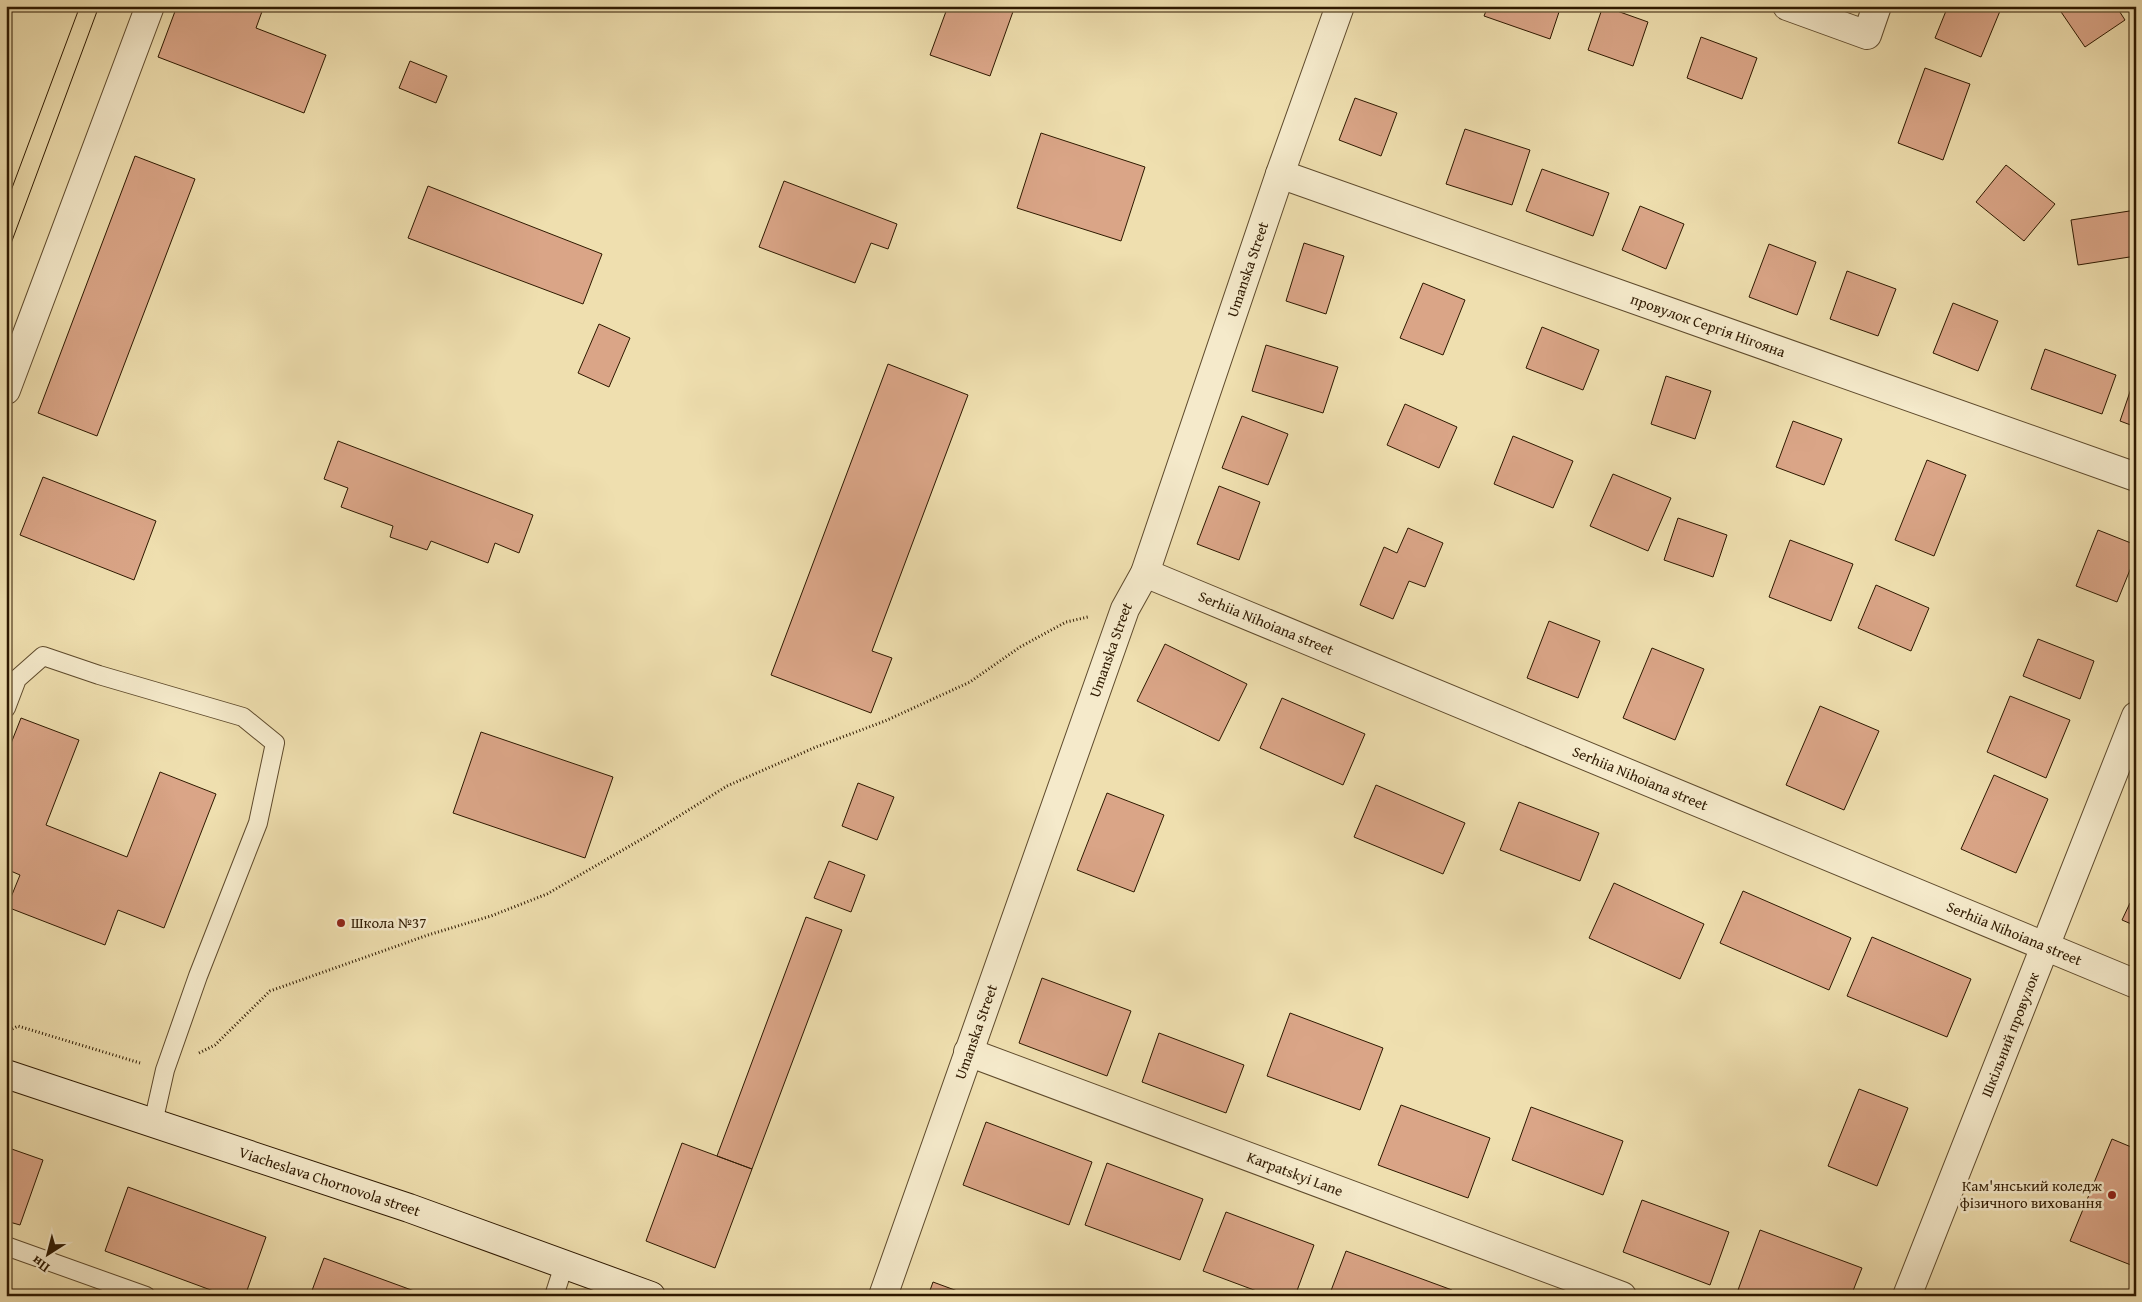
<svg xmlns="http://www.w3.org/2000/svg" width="2142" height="1302" viewBox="0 0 2142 1302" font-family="'Gentium Book Plus',serif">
  <rect width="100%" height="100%" fill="#efdfaf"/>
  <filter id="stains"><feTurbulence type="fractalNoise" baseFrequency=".004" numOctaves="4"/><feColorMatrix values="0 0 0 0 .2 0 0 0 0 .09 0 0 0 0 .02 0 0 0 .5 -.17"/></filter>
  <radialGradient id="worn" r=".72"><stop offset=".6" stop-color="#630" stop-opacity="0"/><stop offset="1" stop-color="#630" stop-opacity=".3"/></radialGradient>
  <path fill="#daa587" stroke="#2e1900" d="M 177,6 L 264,6 L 256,28 L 326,55 L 304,113 L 158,57 Z
    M 948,6 L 1015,6 L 990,76 L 930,55 Z
    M 1488,6 L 1561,6 L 1550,39 L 1484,16 Z
    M 1603,6 L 1648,22 L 1633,66 L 1588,50 Z
    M 1948,6 L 1988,6 L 2000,11 L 1981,57 L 1935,38 Z
    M 2057,6 L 2116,6 L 2125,20 L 2085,47 Z
    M 1701,37 L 1757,58 L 1742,99 L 1687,78 Z
    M 410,61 L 447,76 L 436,103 L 399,88 Z
    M 1925,68 L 1970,84 L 1943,160 L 1898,143 Z
    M 1355,98 L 1397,113 L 1381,156 L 1339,140 Z
    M 1465,129 L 1530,150 L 1512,205 L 1446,184 Z
    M 1041,133 L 1145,167 L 1121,241 L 1017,208 Z
    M 135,156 L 195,179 L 97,436 L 38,413 Z
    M 2006,165 L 2055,204 L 2024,241 L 1976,202 Z
    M 1542,169 L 1609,193 L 1593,236 L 1526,211 Z
    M 784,181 L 897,224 L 888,249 L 871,243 L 855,283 L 759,247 Z
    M 428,186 L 602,254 L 583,304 L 408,238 Z
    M 1640,206 L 1684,224 L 1666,269 L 1622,250 Z
    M 2136,210 L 2136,256 L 2078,265 L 2071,220 Z
    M 1304,243 L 1344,256 L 1326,314 L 1286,301 Z
    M 1769,244 L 1816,262 L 1797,315 L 1749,297 Z
    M 1847,271 L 1896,289 L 1878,336 L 1830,319 Z
    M 1423,283 L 1465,300 L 1443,355 L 1400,338 Z
    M 1953,303 L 1998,321 L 1978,371 L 1933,353 Z
    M 599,324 L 630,338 L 609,387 L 578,373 Z
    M 1542,327 L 1599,350 L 1583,390 L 1526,368 Z
    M 1266,345 L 1338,367 L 1323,413 L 1252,391 Z
    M 2045,349 L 2116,375 L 2102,414 L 2031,389 Z
    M 888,364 L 968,395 L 872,651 L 892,658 L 871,713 L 771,675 Z
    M 1666,376 L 1711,391 L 1695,439 L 1651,424 Z
    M 2134,380 L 2136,381 L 2136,427 L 2120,421 Z
    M 1405,404 L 1457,427 L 1439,468 L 1387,445 Z
    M 1242,416 L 1288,434 L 1268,485 L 1222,468 Z
    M 1793,421 L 1842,439 L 1824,485 L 1776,467 Z
    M 1513,436 L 1573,461 L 1553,508 L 1494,484 Z
    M 338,441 L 533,515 L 519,553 L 495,543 L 488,563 L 431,541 L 427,550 L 390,537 L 393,526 L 341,507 L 348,488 L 324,479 Z
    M 1927,460 L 1966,475 L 1934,556 L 1895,540 Z
    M 1613,474 L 1671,498 L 1648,551 L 1590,526 Z
    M 43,477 L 156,521 L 134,580 L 20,535 Z
    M 1219,486 L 1260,502 L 1239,560 L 1197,544 Z
    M 1678,518 L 1727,535 L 1713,577 L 1664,560 Z
    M 1408,528 L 1443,543 L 1425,587 L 1409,581 L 1393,619 L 1360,605 L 1384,547 L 1397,553 Z
    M 2098,530 L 2136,545 L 2136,555 L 2117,602 L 2076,586 Z
    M 1790,540 L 1853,564 L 1831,621 L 1769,597 Z
    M 1876,585 L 1929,608 L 1911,651 L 1858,628 Z
    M 1549,621 L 1600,641 L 1578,698 L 1527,678 Z
    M 2038,639 L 2094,661 L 2080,699 L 2023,676 Z
    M 1165,644 L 1247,684 L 1219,741 L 1137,701 Z
    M 1652,648 L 1704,669 L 1675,740 L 1623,718 Z
    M 2010,696 L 2070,720 L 2046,778 L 1987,752 Z
    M 1282,698 L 1365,734 L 1343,785 L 1260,748 Z
    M 1820,706 L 1879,731 L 1844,810 L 1786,785 Z
    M 21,718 L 79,740 L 46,825 L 127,857 L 160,772 L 216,794 L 164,928 L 118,910 L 105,945 L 7,907 L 20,875 L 6,869 L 6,756 Z
    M 481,732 L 613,777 L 585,858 L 453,813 Z
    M 1994,775 L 2048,799 L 2016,873 L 1961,849 Z
    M 858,783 L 894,797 L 877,840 L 842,826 Z
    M 1376,785 L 1465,823 L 1443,874 L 1354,837 Z
    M 1107,793 L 1164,815 L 1134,892 L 1077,870 Z
    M 1519,802 L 1599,833 L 1580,881 L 1500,850 Z
    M 829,861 L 865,875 L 851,912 L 814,898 Z
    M 1614,883 L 1704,924 L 1680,979 L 1589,938 Z
    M 1743,891 L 1851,938 L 1829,990 L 1720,943 Z
    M 2130,903 L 2136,905 L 2136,926 L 2122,920 Z
    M 806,917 L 842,930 L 752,1169 L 717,1156 Z
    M 1872,937 L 1971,979 L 1947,1037 L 1847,996 Z
    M 1042,978 L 1131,1011 L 1107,1076 L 1019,1043 Z
    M 1290,1013 L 1383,1048 L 1360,1110 L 1267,1076 Z
    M 1159,1033 L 1244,1065 L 1226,1113 L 1142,1082 Z
    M 1859,1089 L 1908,1108 L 1877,1186 L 1828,1166 Z
    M 1401,1105 L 1490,1138 L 1468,1198 L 1378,1165 Z
    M 1531,1107 L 1623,1141 L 1603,1195 L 1512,1160 Z
    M 986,1122 L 1092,1162 L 1069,1225 L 963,1185 Z
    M 2112,1139 L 2136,1149 L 2136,1267 L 2070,1241 Z
    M 682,1143 L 752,1169 L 715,1268 L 646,1241 Z
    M 6,1147 L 43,1160 L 20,1225 L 6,1221 Z
    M 1107,1163 L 1203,1199 L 1180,1260 L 1085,1225 Z
    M 128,1187 L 266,1237 L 245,1296 L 227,1296 L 105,1251 Z
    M 1642,1200 L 1729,1232 L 1710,1285 L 1623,1252 Z
    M 1226,1212 L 1314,1245 L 1295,1296 L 1270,1296 L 1203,1271 Z
    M 1760,1230 L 1862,1268 L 1851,1296 L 1753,1296 L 1738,1290 Z
    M 1346,1251 L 1452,1290 L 1450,1296 L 1329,1296 Z
    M 324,1258 L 428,1296 L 310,1296 Z
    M 933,1282 L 971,1296 L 928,1296 Z"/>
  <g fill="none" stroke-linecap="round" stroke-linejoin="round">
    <defs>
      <path id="lane" d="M 6,708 L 17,679 L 43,656 L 99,675 L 243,717 L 275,743 L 258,823 L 198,976 L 165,1070 L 153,1123
        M 6,1246 L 146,1296
        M 554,1296 L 564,1265"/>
      <g id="street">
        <path d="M 1787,6 L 1867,35 L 1877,6"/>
        <path id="s1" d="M 1280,174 L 2136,477"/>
        <path d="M 6,390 L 150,6"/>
        <path id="s2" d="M 1145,573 L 2136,984"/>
        <path id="s3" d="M 968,1052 L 1622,1296"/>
        <path id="s4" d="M 883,1296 L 1125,609 L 1145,573 L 1280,174 L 1340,6"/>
        <path id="s5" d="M 1907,1296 L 2136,716"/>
      </g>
      <g id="secondary">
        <path id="s6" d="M 6,1074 L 409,1208 L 651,1296"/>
      </g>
    </defs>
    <use href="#lane" stroke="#5e4a2c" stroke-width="20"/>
    <use href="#street" stroke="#5e4a2c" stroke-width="30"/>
    <use href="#secondary" stroke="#2e1900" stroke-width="30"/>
    <path stroke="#2e1900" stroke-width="3" stroke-dasharray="1 2.5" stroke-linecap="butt" d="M 6,1032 L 18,1026 L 140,1063
      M 199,1053 L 215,1045 L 270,991 L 428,935 L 491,916 L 547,894 L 647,836 L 727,786 L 816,747 L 885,721 L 970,682 L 1020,647 L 1066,622 L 1088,617"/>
    <use href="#lane" stroke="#f5eacb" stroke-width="18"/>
    <use href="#street" stroke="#f5eacb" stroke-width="28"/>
    <use href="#secondary" stroke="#f5eacb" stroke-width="28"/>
    <path stroke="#2e1900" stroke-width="1" d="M 6,204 L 80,6
      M 6,257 L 99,6"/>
  </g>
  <g fill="#8f2418" stroke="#f5eacb" stroke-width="2">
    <circle cx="341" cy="923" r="5"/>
    <circle cx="2112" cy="1195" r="5"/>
  </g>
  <g text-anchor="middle" stroke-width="5" stroke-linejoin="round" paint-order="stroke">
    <g font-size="15" fill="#2e1900" stroke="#f5eacb">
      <text dy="5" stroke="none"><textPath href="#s4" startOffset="1090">Umanska Street</textPath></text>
      <text dy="5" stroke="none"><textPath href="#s1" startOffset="454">провулок Сергія Нігояна</textPath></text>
      <text dy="5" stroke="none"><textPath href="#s2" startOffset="131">Serhiia Nihoiana street</textPath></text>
      <text dy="5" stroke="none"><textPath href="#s4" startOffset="685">Umanska Street</textPath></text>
      <text dy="5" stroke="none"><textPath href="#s2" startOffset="536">Serhiia Nihoiana street</textPath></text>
      <text dy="5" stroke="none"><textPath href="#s2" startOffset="941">Serhiia Nihoiana street</textPath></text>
      <text dy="5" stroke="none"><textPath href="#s4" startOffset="280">Umanska Street</textPath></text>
      <text dy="5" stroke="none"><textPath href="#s5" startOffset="281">Шкільний провулок</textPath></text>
      <text dy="5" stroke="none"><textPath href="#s3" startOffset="349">Karpatskyi Lane</textPath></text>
      <text dy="5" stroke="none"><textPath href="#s6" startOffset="341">Viacheslava Chornovola street</textPath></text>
    </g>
    <g font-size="15" fill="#2e1900" stroke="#f5eacb" text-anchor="start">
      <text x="351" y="928">Школа №37</text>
      <text x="2102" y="1191" text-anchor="end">Кам'янський коледж<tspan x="2102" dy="17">фізичного виховання</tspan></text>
    </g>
  </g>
  <rect width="2142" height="1302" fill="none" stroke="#efdfaf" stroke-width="25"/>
  <rect x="8" y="8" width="2127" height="1287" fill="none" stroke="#2e1900" stroke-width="2.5"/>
  <rect x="12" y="12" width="2117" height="1277" fill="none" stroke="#2e1900"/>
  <g transform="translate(48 1254) rotate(216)" stroke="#f5eacb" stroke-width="4" paint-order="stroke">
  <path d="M0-4L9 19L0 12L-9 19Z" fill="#2e1900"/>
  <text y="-8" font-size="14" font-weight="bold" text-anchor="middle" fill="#2e1900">Пн</text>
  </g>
  <rect width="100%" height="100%" filter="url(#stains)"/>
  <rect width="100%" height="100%" fill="url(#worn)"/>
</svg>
